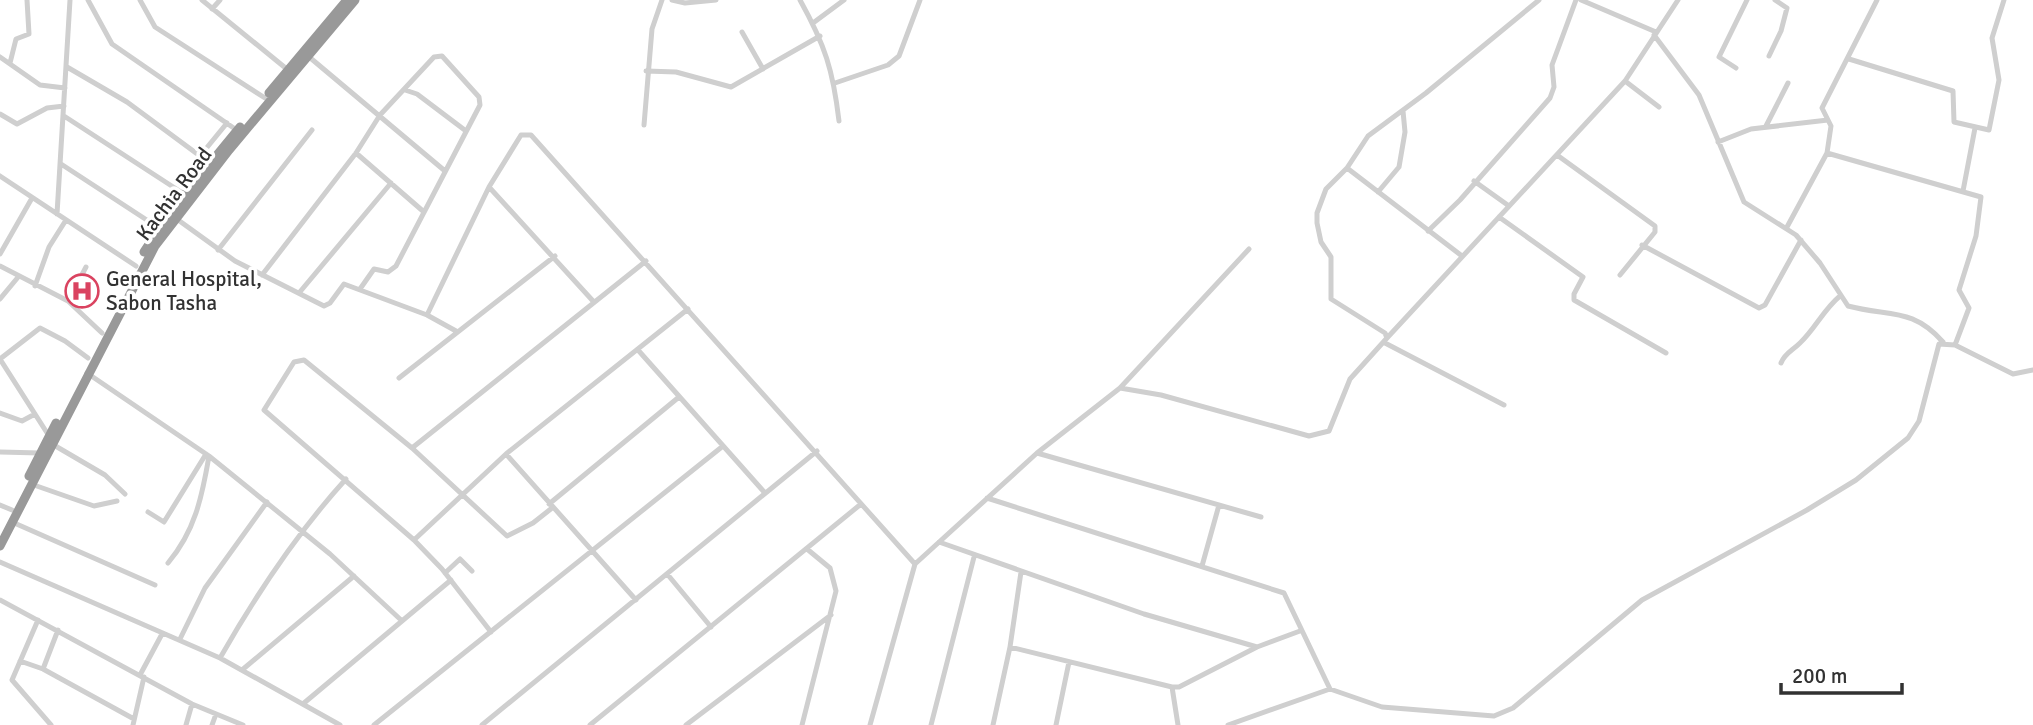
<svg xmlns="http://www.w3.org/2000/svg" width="2033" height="725" viewBox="0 0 2033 725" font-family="Signika,sans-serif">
  <rect width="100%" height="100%" fill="#fff"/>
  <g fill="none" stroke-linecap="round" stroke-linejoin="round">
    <path stroke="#cfcfcf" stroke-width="5" d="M 88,0 L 112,44 L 238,131
      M 140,0 L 155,27 L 265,98
      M 202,0 L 288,70
      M 672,0 L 685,3 L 716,0
      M 800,0 C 825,45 833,70 839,121
      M 1581,0 L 1656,32
      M 1877,0 L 1822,108 L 1831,126 L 1827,153 L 1981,197 L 1976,236 L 1959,290 L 1969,308 L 1955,345
      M 212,9 L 220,0
      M 813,23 L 844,0
      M 742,32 L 763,69
      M 1654,35 L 1699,95 L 1744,202 L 1796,235 L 1820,263 L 1848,306 C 1889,317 1912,307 1943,342
      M 308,56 L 445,171
      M 1769,56 L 1781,31 L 1787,8 L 1775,0
      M 0,57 L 40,85 L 65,88
      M 1849,59 L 1953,91 L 1954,122 L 1989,130 L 1999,80 L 1992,38 L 2004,0
      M 10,63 L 16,39 L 29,34 L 27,0
      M 67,67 L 127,102 L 200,156
      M 1736,68 L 1719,57 L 1747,0
      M 646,71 L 676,72 L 731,87 L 820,36
      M 1625,81 L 1659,107
      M 835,83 L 888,65 L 899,56 L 920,0
      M 405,90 L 417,94 L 466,131
      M 0,114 L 17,124 L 47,108 L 64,106
      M 64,116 L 184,194
      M 644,125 L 652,29 L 662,0
      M 1766,126 L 1788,83
      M 1718,142 L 1751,129 L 1828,120
      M 356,153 L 424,212
      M 1557,155 L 1655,226 L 1655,232 L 1620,275
      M 61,164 L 159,228
      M 1347,168 L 1462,256
      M 0,176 L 136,266
      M 1474,181 L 1509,206
      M 191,183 L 200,156 L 227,123
      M 489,187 L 593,301
      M 1963,191 L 1975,128
      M 1378,192 L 1399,167 L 1405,132 L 1403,111
      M 57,214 L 70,0
      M 174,217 L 235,261 L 324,306 L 330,303 L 344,284 L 427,315 L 489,187 L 521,135 L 531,135 L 915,564 L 870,725
      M 1499,217 L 1583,277 L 1574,294 L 1574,300 L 1666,353
      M 1787,227 L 1827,153
      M 1428,231 L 1460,200 L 1550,98 L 1554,87 L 1552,65 L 1576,0
      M 1642,245 L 1759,308 L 1765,305 L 1801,240
      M 218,250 L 312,130
      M 0,254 L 32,198
      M 0,266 L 68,301 L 102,333
      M 262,275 L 356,153 L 380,115 L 434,57 L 442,56 L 479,97 L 480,105 L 396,266 L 388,272 L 374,269 L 360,289
      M 35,286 L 49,247 L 66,220
      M 299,293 L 391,183
      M 0,299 L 19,276
      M 68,301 L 86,267
      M 427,315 L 456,331
      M 1387,338 L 1625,81 L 1678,0
      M 1385,343 L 1504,405
      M 638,350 L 765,493
      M 0,359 L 40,328 L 65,341 L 88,358
      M 0,359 L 49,436
      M 1781,363 C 1785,353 1792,351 1800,343 C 1815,329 1824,309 1840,296
      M 87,373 L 209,456 L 330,554 L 401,620
      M 399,378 L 555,256
      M 1120,388 L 1249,249
      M 0,413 L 22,421 L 35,414
      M 52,444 L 105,475 L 125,494
      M 412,448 L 304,360 L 294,362 L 264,410 L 414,540 L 442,569 L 491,632
      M 0,452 L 40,453
      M 1037,453 L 1261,517
      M 506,454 L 636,600
      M 31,484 L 94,506 L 117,501
      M 987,498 L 1284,593 L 1330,689 L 1382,707 L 1494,716 L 1513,708 L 1642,600 L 1807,510 L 1856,480 L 1908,438 L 1919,421 L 1939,344 L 1955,345 L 2013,374 L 2033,370
      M 549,504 L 679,397
      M 0,505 L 12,510
      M 552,508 L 533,523 L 507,536 L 412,448 L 646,261
      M 148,512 L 164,522 L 206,454
      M 12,522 L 155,585
      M 414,540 L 506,454 L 688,309
      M 939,542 L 1144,614 L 1257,647 L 1300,631
      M 0,562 L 220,658 L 340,725
      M 168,563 C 195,531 202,497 209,456
      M 915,564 L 1037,453 L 1120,388 L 1161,395 L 1309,436 L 1329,431 L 1350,379 L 1387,338 L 1385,333 L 1331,299 L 1331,257 L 1321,242 L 1317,223 L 1317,213 L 1326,189 L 1347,168 L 1368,136 L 1426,93 L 1539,0
      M 1202,566 L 1219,505
      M 445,573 L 460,559 L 472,571
      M 668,575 L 711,627
      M 0,600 L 192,704 L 243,725
      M 38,620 L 12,680 L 51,725
      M 58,630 L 43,669 L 134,719
      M 180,639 L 205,588 L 267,502
      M 1010,647 L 1172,687 L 1179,687 L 1257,647
      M 220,658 C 257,593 296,534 346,479
      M 20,661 L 43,669
      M 242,670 L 354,576
      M 140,675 L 162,634
      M 1172,687 L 1178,725
      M 304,703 L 451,580
      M 133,725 L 144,677
      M 186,725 L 192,704
      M 212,725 L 216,714
      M 374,725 L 723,446
      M 482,725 L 817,451
      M 590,725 L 861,504
      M 686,725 L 831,615
      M 802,725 L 836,591 L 830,568 L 807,549
      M 931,725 L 974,557
      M 993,725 L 1010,647 L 1021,572
      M 1056,725 L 1069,662
      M 1228,725 L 1330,689"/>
    <path stroke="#999" stroke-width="9" d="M 269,93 L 347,0
      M 144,252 L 170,212 L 240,127
      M 29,476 L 56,423
      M 0,546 L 155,246 L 229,150 L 355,0"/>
  </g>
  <defs>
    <symbol id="hospital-ring" viewBox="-11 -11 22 22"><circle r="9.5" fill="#fff" stroke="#da4360" stroke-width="1.5"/><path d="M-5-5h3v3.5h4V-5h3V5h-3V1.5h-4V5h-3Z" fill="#da4360"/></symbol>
  </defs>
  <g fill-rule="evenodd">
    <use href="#hospital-ring" x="63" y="272" width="38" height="38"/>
  </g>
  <g text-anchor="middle" stroke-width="7" stroke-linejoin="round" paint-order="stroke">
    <g font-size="21" fill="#323232" stroke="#fff">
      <text transform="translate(174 194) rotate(-53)" y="7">Kachia Road</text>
    </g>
    <g font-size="21" fill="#323232" stroke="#fff" text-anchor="start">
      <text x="106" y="286">General Hospital,<tspan x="106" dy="24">Sabon Tasha</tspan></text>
    </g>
  </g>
  <path d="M1781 683v10h121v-10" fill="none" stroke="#323232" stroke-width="3.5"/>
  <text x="1792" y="683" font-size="21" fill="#323232" stroke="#ffffff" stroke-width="5" paint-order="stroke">200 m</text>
</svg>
